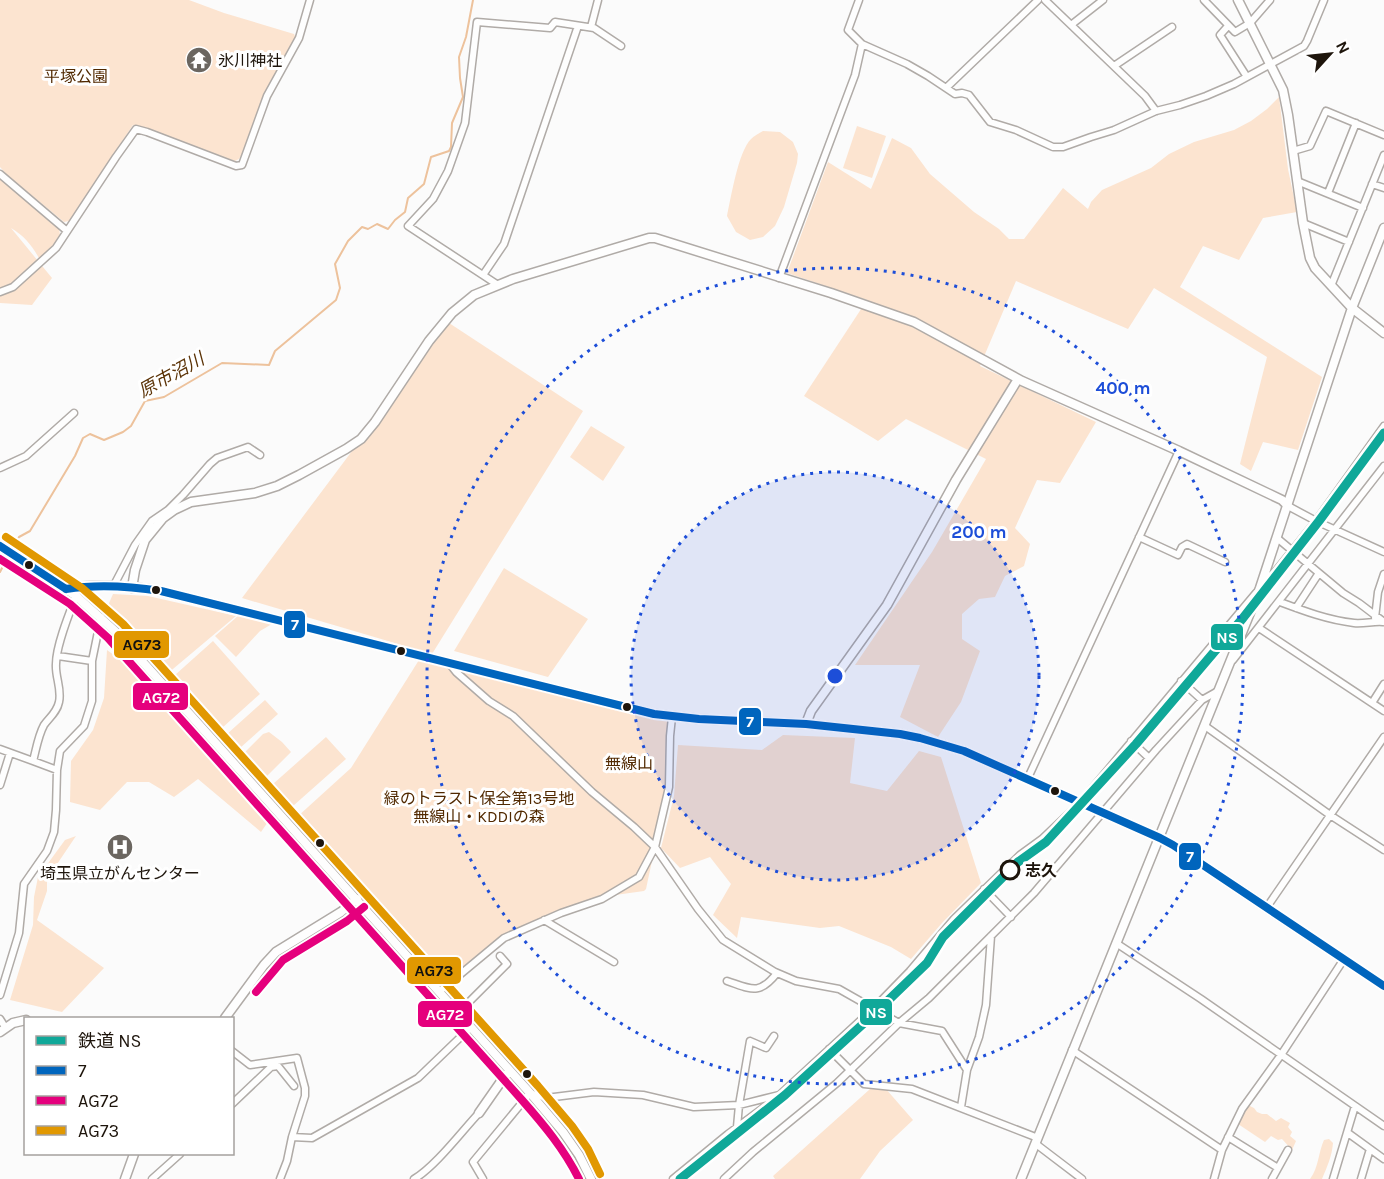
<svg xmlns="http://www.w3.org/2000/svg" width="1384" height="1179" viewBox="0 0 1384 1179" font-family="Karla,'Noto Sans JP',sans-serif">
  <rect width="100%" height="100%" fill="#fbfbfb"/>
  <path fill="#fce4d0" d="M 0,0 L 189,0 L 224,13 L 294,34 L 296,38 L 261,101 L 245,149 L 239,159 L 235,161 L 133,125 L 69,221 L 64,222 L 7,175 L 0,167 Z
    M 1279,97 L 1288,169 L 1297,212 L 1263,218 L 1239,260 L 1203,246 L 1180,287 L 1322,377 L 1298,450 L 1263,442 L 1251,471 L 1240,464 L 1267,357 L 1154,288 L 1128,329 L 1016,281 L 980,366 L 1096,422 L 1060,483 L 1037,480 L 1015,528 L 1030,544 L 1024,566 L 1005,576 L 995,597 L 979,599 L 962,614 L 962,639 L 980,651 L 961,702 L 938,737 L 900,717 L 920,665 L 855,665 L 932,552 L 986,459 L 906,419 L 878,441 L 804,396 L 867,300 L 787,273 L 828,162 L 871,189 L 892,138 L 911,148 L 930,174 L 974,212 L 999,229 L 1009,239 L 1024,239 L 1063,188 L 1088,209 L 1091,202 L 1102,190 L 1151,168 L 1169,154 L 1194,142 L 1234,130 L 1251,121 L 1267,109 Z
    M 857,126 L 886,136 L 872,178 L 843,168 Z
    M 763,131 L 780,132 L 793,142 L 798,154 L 797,163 L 784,207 L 775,226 L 763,237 L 750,240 L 736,232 L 727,216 C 731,198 738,152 751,139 C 754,136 759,133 763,131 Z
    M 0,179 L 59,228 L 60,235 L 41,262 C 34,248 25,236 11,228 L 52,278 L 32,305 L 0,303 Z
    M 446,321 L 583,411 L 432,654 L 242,598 L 361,439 Z
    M 591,426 L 625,447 L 603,481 L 570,457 Z
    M 504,568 L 588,619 L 548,677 L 454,651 Z
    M 113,594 L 148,596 L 236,616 L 167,674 L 131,634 L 106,610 Z
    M 239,615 L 272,624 L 260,631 L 236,657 L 215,636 Z
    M 213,641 L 260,694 L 222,728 L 175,675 Z
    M 107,650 L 144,677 L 272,816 L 261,832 L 198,779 L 174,797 L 149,782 L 127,782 L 100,810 L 70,802 L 71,761 L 93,730 L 104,698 Z
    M 419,660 L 619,711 L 669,721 L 668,786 L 646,889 L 644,891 L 601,897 L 506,935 L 446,985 L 297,817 L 351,768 Z
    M 265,700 L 278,714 L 240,748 L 227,734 Z
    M 269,732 L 282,742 L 291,752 L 265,778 L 246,763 L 244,753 L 263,734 Z
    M 783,735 L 855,738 L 850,783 L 887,791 L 919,751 L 941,757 L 981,883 L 942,923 L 911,959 L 891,947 L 839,926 L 820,928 L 741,917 L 737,938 L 713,915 L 731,884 L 710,857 L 680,868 L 661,848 L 674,796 L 678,745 L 762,750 Z
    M 326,737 L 346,759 L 293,806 L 273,784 Z
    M 76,836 L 47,879 L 47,891 L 37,920 L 104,968 L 62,1012 L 10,1000 L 33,925 L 34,897 L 38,877 L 65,840 Z
    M 879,1081 L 913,1120 L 880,1151 L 860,1179 L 775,1179 L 773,1176 Z
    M 1248,1105 L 1254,1108 L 1257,1112 L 1262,1114 L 1267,1114 L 1276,1121 L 1281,1118 L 1290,1123 L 1288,1127 L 1292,1132 L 1290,1136 L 1296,1141 L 1292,1150 L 1282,1139 L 1278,1140 L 1271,1136 L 1265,1142 L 1238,1124 Z
    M 1329,1139 L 1333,1143 C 1332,1156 1327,1167 1322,1179 L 1310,1179 C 1319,1167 1318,1153 1324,1140 Z"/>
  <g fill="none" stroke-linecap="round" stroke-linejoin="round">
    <path stroke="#edc29c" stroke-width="2" d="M 11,549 L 19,537 L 30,531 L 75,456 L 83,438 L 90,434 L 104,440 L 123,432 L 131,426 L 145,401 L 164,397 L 222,363 L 269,365 L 275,351 L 336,300 L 340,288 L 335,264 L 348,241 L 362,227 L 368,229 L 377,224 L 388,229 L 395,220 L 405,212 L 408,198 L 424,184 L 431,157 L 449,151 L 451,147 L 452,123 L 463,97 L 460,78 L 459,57 L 466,37 L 473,0
      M 0,572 L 9,554"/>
    <defs>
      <path id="street" d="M 859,0 L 848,30 L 862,44 L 907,64 L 928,76 L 955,94 L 962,93 L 969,95 L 990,122 L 1016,130 L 1053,147 L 1063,147 L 1091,137 L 1114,130 L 1156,111 L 1180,105 L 1206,96 L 1234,84 L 1304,46 L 1307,41 L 1324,0
        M 1045,0 L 1145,96 L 1156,111
        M 1204,0 L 1235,32 L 1250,23 L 1270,0
        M 1071,25 L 1103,0
        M 1228,26 L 1220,35 L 1247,77
        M 591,27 L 598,0
        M 1114,66 L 1172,27
        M 946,88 L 1038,0
        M 1293,151 L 1310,146 L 1326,111 L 1384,135
        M 0,174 L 67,231
        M 1297,181 L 1363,208
        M 1372,184 L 1384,188
        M 1328,193 L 1356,123
        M 1303,223 L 1349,242
        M 483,275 L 504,244 L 578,26
        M 779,278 L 855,75 L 862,44
        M 498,285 L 408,226 L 433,199 L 448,171 L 465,123 L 477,22 L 550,28 L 555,22 L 594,28 L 621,46
        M 1331,286 L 1384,155
        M 0,292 L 13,287 L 56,248 L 116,157 L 136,129 L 147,132 L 236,166 L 242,165 L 267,96 L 299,38 L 310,0
        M 0,468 L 26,456 L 74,413
        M 1288,506 L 1316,521 L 1384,552
        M 1139,537 L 1178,555 L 1182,547 L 1187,544 L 1225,562
        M 1277,538 L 1343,593 L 1359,603 L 1384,622
        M 1263,581 L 1275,572 L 1316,521 L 1384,426
        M 113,587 L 135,545 L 152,521 L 168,510 L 183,495 L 210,464 L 217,458 L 248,447 L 260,455
        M 1280,602 C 1304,611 1328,620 1354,623 C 1364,624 1374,621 1383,622
        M 1296,608 L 1319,573
        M 1375,618 L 1378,592 L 1384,574
        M 1259,628 L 1384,711
        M 58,656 L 92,661
        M 1233,660 L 1384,466
        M 449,663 L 456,672 L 489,701 L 513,716 L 592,792 L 634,827 L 655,847 L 698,909 L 723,940 L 775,972 L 796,981 L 839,989 L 899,1023 L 942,1031 L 967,1070 L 961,1107
        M 1181,681 L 1202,700
        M 1372,703 L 1384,684
        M 1205,726 L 1330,815 L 1384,850
        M 1131,741 L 1149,758
        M 0,749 L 33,761
        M 57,770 L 33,761 C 36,750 38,736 44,725 C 50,717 57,712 59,702 C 62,689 55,677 56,664 C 56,646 69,614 76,596
        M 1027,780 L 1179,451
        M 0,785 L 10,753
        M 984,889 L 1011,917
        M 1267,907 L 1384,737
        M 544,920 L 614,962
        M 1116,943 L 1201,999 L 1384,1126
        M 727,981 C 751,989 759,996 777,973
        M 439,992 L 504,938 L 561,913 L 602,899 L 639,877 L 655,847 L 669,787 L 670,736 L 672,717
        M 0,995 L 19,933 L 24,884 L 47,851 L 54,832 L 56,810 L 57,770 L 60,751 L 84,726 L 92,701 L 92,661 L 101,617
        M 458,1013 L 507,964 L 500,956
        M 0,1019 L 5,1027
        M 829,1049 L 864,1084 L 912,1089 L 1038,1138
        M 1072,1050 L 1222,1150
        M 232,1051 L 250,1065 L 297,1058 L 305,1088 L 305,1096 L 292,1137 L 287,1161 L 280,1179
        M 967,1070 L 979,1037 L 986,1005 L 991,936
        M 232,1104 L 271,1067 L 278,1066 L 294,1086
        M 737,1127 L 739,1105 L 750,1041 L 766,1048 L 774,1036
        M 1348,1133 L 1384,1159
        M 292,1137 L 312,1138 L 418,1078 L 471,1027
        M 1228,1137 L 1278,1168
        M 1036,1144 L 1082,1179
        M 152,1179 L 180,1154
        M 414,1179 C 435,1167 462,1131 479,1113
        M 483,1179 L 473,1162 L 530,1093 L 546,1098 L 594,1092 L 643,1095 L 694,1107 L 739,1105 L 779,1095
        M 673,1179 L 728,1134 L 774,1100 L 874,1008 L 910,971 L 954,919 L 1020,855 L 1042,839 L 1080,803 L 1256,593
        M 724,1179 L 753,1152 L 837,1083 L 899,1023 L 929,998 L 1034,893 L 1156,750 L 1202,700 L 1218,691
        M 1214,1179 L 1222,1150 L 1242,1109 L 1281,1055 L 1344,959
        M 1272,1179 L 1288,1150
        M 1333,1179 L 1355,1106
        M 1361,1179 L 1370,1149"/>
      <path id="secondary" d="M 1238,0 L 1283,90 L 1288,115 L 1303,223 L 1310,258 L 1315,268 L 1352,308 L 1384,333
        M 0,546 L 76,596 L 115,631 L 530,1093 L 563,1132 L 579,1155 L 591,1179
        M 132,588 L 135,570 L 145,540 L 163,518 L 174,510 L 191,502 L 255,493 L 277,486 L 299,475 L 346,449 L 361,439 L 375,422 L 429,341 L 452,313 L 474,295 L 513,279 L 649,238 L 655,238 L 831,293 L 914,322 L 1022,381 L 1179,451 L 1282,500 L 1288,506
        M 66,589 C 96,583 130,586 161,591 L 654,714 L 699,719 L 806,724 L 900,734 L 920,738 L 964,751 L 1160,838 L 1173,845 L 1384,986
        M 806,724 L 811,711 L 887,605 L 956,480 L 1018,379
        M 225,1018 L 264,965 L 276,952 L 341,912 L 357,899
        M 0,1032 L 13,1023 L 26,1020
        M 479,1113 L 509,1070
        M 125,1179 L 134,1154
        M 1021,1179 L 1260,588 L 1352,308 L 1384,228"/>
    </defs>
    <use href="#street" stroke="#b0aba7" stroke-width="9"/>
    <use href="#secondary" stroke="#b0aba7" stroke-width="11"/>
    <use href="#street" stroke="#fefefe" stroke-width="6"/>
    <use href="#secondary" stroke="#fefefe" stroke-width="8"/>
    <defs>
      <path id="bus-1" d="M 0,546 L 66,589
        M 66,589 C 98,584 129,586 161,591 L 654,714 L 699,719 L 806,724 L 900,734 L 920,738 L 964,751 L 1160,838 L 1173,845 L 1384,986"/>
      <path id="bus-2" d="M 0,559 L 70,604 L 108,638 L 522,1100 C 544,1125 564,1149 579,1179
        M 256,992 L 283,960 L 347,921 L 364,907"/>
      <path id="bus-3" d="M 6,537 L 82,588 L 123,624 L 538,1086 L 572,1126 L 588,1149 L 600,1174"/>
    </defs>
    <use href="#bus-1" stroke="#fff" stroke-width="12"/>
    <use href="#bus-2" stroke="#fff" stroke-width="12"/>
    <use href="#bus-3" stroke="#fff" stroke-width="12"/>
    <use href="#bus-1" stroke="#0065bd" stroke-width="8"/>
    <use href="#bus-2" stroke="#e5007d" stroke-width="8"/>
    <use href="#bus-3" stroke="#e19801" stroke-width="8"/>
    <defs>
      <path id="rail-1" d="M 680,1179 L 785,1095 L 874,1014 L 927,963 L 943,937 L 1018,862 L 1046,842 L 1136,744 L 1243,618 L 1319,521 L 1384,433"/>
    </defs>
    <use href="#rail-1" stroke="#fff" stroke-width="14"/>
    <use href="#rail-1" stroke="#10a899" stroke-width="9"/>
  </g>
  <circle cx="835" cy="676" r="204" fill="#1d4ed8" fill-opacity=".12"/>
  <g fill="none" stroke="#1d4ed8" stroke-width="3" stroke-dasharray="3 6">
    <circle cx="835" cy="676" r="204"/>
    <circle cx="835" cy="676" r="408"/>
  </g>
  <defs>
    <symbol id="temple-disc" viewBox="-11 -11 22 22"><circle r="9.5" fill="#6b6660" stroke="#fff"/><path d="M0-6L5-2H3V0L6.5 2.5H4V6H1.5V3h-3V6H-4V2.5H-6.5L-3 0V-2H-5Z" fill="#fff"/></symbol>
    <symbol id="hospital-disc" viewBox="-11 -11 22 22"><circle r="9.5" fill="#6b6660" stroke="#fff"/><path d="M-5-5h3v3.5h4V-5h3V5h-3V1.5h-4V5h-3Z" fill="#fff"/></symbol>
  </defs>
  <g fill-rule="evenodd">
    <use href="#temple-disc" x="184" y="45" width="30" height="30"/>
    <use href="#hospital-disc" x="105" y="832" width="30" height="30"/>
  </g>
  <g fill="#1e150c" stroke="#fff" stroke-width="2">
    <circle cx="29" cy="565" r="5"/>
    <circle cx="156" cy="590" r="5"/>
    <circle cx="401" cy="651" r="5"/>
    <circle cx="627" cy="707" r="5"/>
    <circle cx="1055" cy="791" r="5"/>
    <circle cx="320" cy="843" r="5"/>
    <circle cx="527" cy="1074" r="5"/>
  </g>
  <circle fill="#fff" stroke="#1e150c" stroke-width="3" cx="1010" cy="870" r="9"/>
  <g text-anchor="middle" stroke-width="6" stroke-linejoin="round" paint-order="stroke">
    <g font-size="16" fill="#1e150c" stroke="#fff" text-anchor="start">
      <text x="218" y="66">氷川神社</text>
      <text x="120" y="879" text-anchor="middle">埼玉県立がんセンター</text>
    </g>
    <g font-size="16" fill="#512900" stroke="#fff">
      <text x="76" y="82">平塚公園</text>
      <text x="629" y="769">無線山</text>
      <text x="479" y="804">緑のトラスト保全第13号地<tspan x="479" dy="18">無線山・KDDIの森</tspan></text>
    </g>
    <g font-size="16" font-weight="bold" fill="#1e150c" stroke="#fff" text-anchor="start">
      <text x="1025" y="876">志久</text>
    </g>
    <g font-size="18" font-style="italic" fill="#5c3408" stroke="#fff">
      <text transform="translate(171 375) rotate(-29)" y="6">原市沼川</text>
    </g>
  </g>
  <circle cx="835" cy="676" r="9" fill="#1d4ed8" stroke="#fff" stroke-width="3"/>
  <g font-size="18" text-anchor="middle" font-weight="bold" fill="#1d4ed8" stroke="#fff" stroke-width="6" stroke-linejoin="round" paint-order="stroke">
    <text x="1123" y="394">400 m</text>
    <text x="979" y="538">200 m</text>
  </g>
  <g stroke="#fff" stroke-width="2">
    <rect x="283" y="610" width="23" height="29" rx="6" fill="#0065bd"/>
    <rect x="1210" y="623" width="34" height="28" rx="6" fill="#10a899"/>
    <rect x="113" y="630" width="57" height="29" rx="6" fill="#e19801"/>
    <rect x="132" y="682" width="57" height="29" rx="6" fill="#e5007d"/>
    <rect x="738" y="707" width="24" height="29" rx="6" fill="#0065bd"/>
    <rect x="1178" y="842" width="24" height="29" rx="6" fill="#0065bd"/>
    <rect x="406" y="956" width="56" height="29" rx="6" fill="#e19801"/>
    <rect x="859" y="998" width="34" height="28" rx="6" fill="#10a899"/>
    <rect x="417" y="1000" width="56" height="28" rx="6" fill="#e5007d"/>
  </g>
  <g font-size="16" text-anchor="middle" font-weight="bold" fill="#fff">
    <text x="295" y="630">7</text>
    <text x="1227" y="643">NS</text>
    <text x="161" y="703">AG72</text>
    <text x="750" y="727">7</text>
    <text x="1190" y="862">7</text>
    <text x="876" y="1018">NS</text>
    <text x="445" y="1020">AG72</text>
  </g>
  <g font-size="16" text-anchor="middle" font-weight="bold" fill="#111">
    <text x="142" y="650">AG73</text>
    <text x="434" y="976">AG73</text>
  </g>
  <rect x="24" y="1017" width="210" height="138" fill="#ffffff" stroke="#a5a19e" stroke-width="1.5"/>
  <rect x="36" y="1036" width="30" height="9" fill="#10a899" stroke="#a5a19e" stroke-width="1.5"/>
  <text x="78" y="1047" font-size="18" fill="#1e150c">鉄道 NS</text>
  <rect x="36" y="1066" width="30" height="9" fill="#0065bd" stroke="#a5a19e" stroke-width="1.5"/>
  <text x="78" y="1077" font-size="18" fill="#1e150c">7</text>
  <rect x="36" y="1096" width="30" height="9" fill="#e5007d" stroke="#a5a19e" stroke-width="1.5"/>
  <text x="78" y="1107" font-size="18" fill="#1e150c">AG72</text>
  <rect x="36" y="1126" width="30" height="9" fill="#e19801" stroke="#a5a19e" stroke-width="1.5"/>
  <text x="78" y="1137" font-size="18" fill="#1e150c">AG73</text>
  <g transform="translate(1330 54) rotate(63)" stroke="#ffffff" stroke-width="4.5" paint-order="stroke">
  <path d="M0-4.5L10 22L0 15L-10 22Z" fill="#1e150c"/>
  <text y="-9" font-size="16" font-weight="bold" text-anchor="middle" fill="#1e150c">N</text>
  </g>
</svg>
